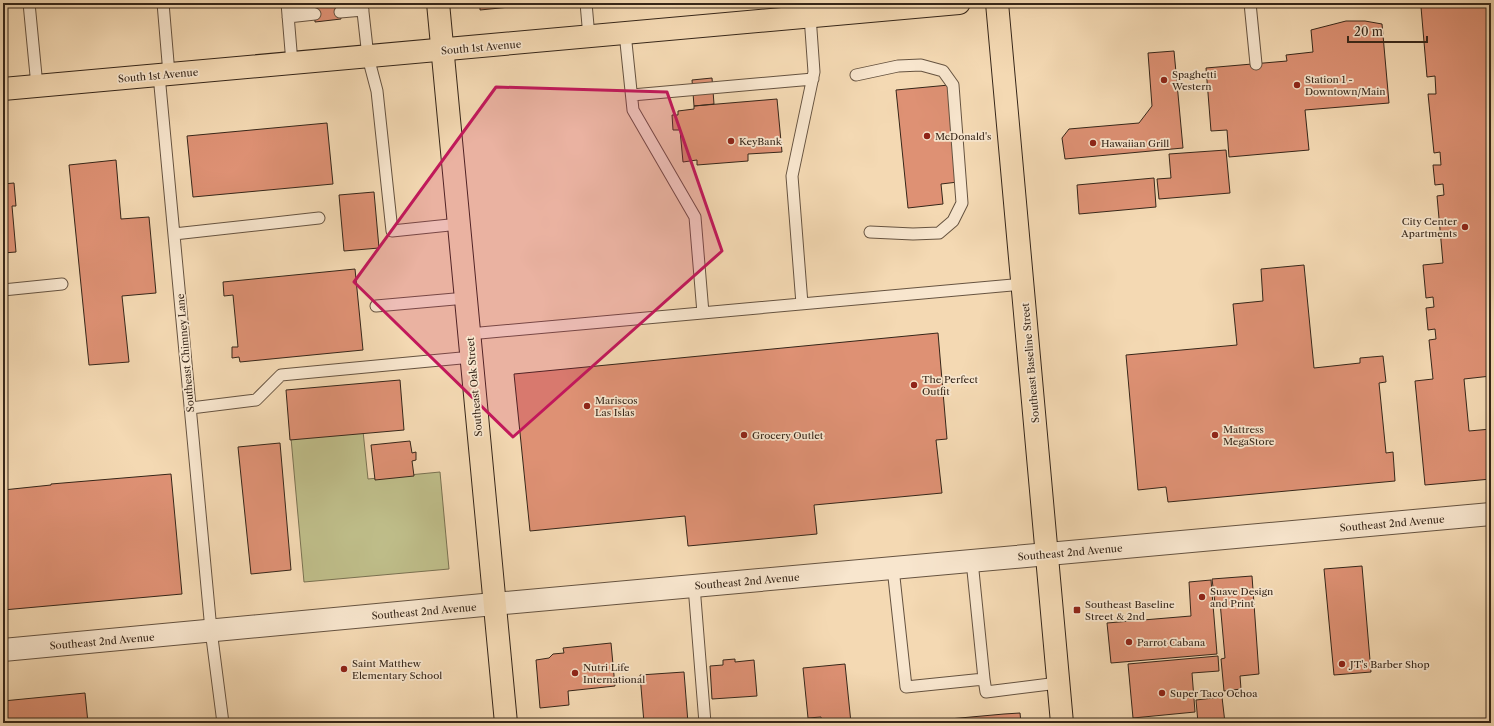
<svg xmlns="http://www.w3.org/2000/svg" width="1494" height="726" viewBox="0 0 1494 726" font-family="'Libre Caslon Text',serif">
  <rect width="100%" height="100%" fill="#f4d9b3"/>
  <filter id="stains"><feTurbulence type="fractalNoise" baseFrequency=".005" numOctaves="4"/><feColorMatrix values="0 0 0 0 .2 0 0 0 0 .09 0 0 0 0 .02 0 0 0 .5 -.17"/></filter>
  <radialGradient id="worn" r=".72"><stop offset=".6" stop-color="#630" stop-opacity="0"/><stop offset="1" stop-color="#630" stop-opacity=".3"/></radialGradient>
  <path fill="#bfbe8a" stroke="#7a7252" d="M 363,431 L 368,479 L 440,472 L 449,569 L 304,582 L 291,438 Z"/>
  <path fill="#de9174" stroke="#362619" d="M 314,3 L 339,3 L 341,19 L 315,22 Z
    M 480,3 L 550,3 L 480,10 Z
    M 1463,3 L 1491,3 L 1491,376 L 1464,379 L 1469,431 L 1491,429 L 1491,479 L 1425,485 L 1415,381 L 1433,379 L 1429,340 L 1436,339 L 1435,329 L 1428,330 L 1426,308 L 1434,307 L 1433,297 L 1426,298 L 1423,265 L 1443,263 L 1437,196 L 1444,195 L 1443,184 L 1435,185 L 1433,165 L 1441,165 L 1440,152 L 1434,153 L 1428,94 L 1436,94 L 1435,76 L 1427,77 L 1421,7 Z
    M 1346,21 L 1365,21 L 1382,24 L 1389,103 L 1305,110 L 1309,150 L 1229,157 L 1227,130 L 1211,131 L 1206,68 L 1287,61 L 1286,55 L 1313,52 L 1311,30 Z
    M 1174,51 L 1183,148 L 1065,159 L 1062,138 L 1069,129 L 1139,123 L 1152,106 L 1148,53 Z
    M 712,78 L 714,104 L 694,106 L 692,80 Z
    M 949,85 L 958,182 L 941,184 L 943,204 L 908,208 L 896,90 Z
    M 777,99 L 782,152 L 748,154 L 748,161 L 697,165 L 697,160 L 683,162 L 680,130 L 673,130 L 672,115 L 678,115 L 678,111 L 694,109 L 694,106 Z
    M 327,123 L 333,184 L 193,197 L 187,136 Z
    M 1226,150 L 1230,193 L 1159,199 L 1157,179 L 1171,178 L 1169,154 Z
    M 116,160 L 121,219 L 149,217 L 156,293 L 122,296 L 129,362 L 89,365 L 69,165 Z
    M 1154,178 L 1156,207 L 1079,214 L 1077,185 Z
    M 14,183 L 16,206 L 12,206 L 16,252 L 3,253 L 3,184 Z
    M 374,192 L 379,248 L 344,251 L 339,195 Z
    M 1304,265 L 1314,368 L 1360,363 L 1360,358 L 1383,356 L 1386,382 L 1379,383 L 1386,453 L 1393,452 L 1395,481 L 1168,502 L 1166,487 L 1138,490 L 1126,355 L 1237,345 L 1233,304 L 1263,301 L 1261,269 Z
    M 355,269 L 363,350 L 240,362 L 239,357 L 232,358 L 232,347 L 238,347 L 233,295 L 224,296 L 223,282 Z
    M 938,333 L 947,439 L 936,440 L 942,493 L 814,505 L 817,534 L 688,546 L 685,516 L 530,531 L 514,374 Z
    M 400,380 L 404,430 L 290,440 L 286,390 Z
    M 410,441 L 412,453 L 416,452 L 416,460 L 412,461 L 414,476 L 375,480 L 371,445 Z
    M 280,443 L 291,570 L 251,574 L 238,447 Z
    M 171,474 L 182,594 L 3,610 L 3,490 L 51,485 L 51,484 Z
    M 1362,566 L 1371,672 L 1334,675 L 1324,569 Z
    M 1252,576 L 1259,674 L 1240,676 L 1241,689 L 1224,691 L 1221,659 L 1225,658 L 1220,602 L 1215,603 L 1212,579 Z
    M 1211,580 L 1217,654 L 1111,663 L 1107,623 L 1191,616 L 1189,582 Z
    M 611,643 L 615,686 L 568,691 L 569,705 L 540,708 L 536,660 L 549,658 L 553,654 L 564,653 L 563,648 Z
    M 1218,656 L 1219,671 L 1192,673 L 1195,712 L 1133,718 L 1128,664 Z
    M 735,659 L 735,662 L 754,660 L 757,696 L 712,699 L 710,666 L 723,665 L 723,660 Z
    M 845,664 L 851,723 L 822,723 L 821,717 L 808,718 L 803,668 Z
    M 684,672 L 688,723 L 644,723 L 640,675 Z
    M 85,693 L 88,723 L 5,723 L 3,701 Z
    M 1222,697 L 1225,723 L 1198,723 L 1196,700 Z
    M 1020,713 L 1021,723 L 905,723 L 1004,714 Z"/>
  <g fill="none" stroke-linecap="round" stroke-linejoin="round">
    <defs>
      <path id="service" d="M 29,3 L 37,86
        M 163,3 L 169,74
        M 287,3 L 292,63
        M 362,3 L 368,57 L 377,91 L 392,231 L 459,224
        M 586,3 L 589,37
        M 1250,3 L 1256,64
        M 287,6 L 314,3
        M 340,12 L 363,10
        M 288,17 L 315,14
        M 625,33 L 633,110 L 695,217 L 703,313
        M 159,75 L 211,630 L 223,723
        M 856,75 L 898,66 L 921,65 L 943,71 L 953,85 L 962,203 L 953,221 L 939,233 L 913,234 L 870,232
        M 632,95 L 813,79
        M 174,234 L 319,218
        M 3,290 L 62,284
        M 802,304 L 792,176 L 814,72 L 810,16
        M 376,306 L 466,298
        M 469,334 L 1023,284
        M 191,408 L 256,400 L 281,375 L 472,357
        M 893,568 L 906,687 L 984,679 L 972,561
        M 694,586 L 705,723
        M 984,679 L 986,692 L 1058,683"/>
      <path id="minor" d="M 3,650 L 494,604"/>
      <path id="tertiary" d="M 494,604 L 1491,514"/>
      <path id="primary" d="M 3,89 L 959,3"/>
      <path id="trunk" d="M 438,3 L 506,723
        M 997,3 L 1062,723"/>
    </defs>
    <use href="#service" stroke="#665340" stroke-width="13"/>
    <use href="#minor" stroke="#665340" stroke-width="24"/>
    <use href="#tertiary" stroke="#665340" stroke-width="24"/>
    <use href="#primary" stroke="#362619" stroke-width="24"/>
    <use href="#trunk" stroke="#362619" stroke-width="24"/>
    <use href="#service" stroke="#f8e6ce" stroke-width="11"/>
    <use href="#minor" stroke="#f8e6ce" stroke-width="22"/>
    <use href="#tertiary" stroke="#f8e6ce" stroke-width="22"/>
    <use href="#primary" stroke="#f4d9b3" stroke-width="22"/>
    <use href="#trunk" stroke="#f4d9b3" stroke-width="22"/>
  </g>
  <path fill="#c2185b" fill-opacity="0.2" stroke="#c2185b" stroke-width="3" stroke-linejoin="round" d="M 496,87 L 667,92 L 722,251 L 513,437 L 354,282 Z"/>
  <g fill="#8f2418" stroke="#f8e6ce" stroke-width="1.5">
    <circle cx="1164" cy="80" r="4"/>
    <circle cx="1297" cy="85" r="4"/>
    <circle cx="927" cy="136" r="4"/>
    <circle cx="731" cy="141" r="4"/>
    <circle cx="1093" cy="143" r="4"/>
    <circle cx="1465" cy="227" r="4"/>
    <circle cx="914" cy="385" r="4"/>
    <circle cx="587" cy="406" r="4"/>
    <circle cx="744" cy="435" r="4"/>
    <circle cx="1215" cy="435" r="4"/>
    <circle cx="1202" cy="597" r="4"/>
    <rect x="1073" y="606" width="8" height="8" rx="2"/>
    <circle cx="1129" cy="642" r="4"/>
    <circle cx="1342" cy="664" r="4"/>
    <circle cx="344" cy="669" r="4"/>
    <circle cx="575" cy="673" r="4"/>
    <circle cx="1162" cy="693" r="4"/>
  </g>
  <g text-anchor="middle" stroke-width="3.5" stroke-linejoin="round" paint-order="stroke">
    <g font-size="10" fill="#362619" stroke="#f8e6ce">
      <text transform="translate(481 47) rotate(-5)" y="4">South 1st Avenue</text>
      <text transform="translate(158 75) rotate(-5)" y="4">South 1st Avenue</text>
      <text transform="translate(185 353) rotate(-95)" y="4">Southeast Chimney Lane</text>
      <text transform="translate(1030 363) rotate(-95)" y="4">Southeast Baseline Street</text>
      <text transform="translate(474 387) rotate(-95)" y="4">Southeast Oak Street</text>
      <text transform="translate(1392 523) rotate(-5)" y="4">Southeast 2nd Avenue</text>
      <text transform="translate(1070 552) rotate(-5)" y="4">Southeast 2nd Avenue</text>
      <text transform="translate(747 581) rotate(-5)" y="4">Southeast 2nd Avenue</text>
      <text transform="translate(424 611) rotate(-5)" y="4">Southeast 2nd Avenue</text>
      <text transform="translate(102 641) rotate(-5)" y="4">Southeast 2nd Avenue</text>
    </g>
    <g font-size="10" fill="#362619" stroke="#f8e6ce" text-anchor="start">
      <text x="1172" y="78">Spaghetti<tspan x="1172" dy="12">Western</tspan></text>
      <text x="1305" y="83">Station 1 -<tspan x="1305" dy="12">Downtown/Main</tspan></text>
      <text x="935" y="140">McDonald's</text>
      <text x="739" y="145">KeyBank</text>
      <text x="1101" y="147">Hawaiian Grill</text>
      <text x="1457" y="225" text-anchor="end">City Center<tspan x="1457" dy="12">Apartments</tspan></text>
      <text x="922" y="383">The Perfect<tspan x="922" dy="12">Outfit</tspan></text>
      <text x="595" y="404">Mariscos<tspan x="595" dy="12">Las Islas</tspan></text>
      <text x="1223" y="433">Mattress<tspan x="1223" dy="12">MegaStore</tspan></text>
      <text x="752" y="439">Grocery Outlet</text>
      <text x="1210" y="595">Suave Design<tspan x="1210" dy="12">and Print</tspan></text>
      <text x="1085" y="608">Southeast Baseline<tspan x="1085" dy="12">Street &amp; 2nd</tspan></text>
      <text x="1137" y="646">Parrot Cabana</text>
      <text x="352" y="667">Saint Matthew<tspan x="352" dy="12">Elementary School</tspan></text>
      <text x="1350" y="668">JT's Barber Shop</text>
      <text x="583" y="671">Nutri Life<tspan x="583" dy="12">International</tspan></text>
      <text x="1170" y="697">Super Taco Ochoa</text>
    </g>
  </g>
  <rect width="1494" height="726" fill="none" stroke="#f4d9b3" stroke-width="16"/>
  <rect x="4" y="4" width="1486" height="718" fill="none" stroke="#362619" stroke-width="2"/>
  <rect x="8" y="8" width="1478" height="710" fill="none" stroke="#362619"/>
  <path d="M1348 36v6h79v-6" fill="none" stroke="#362619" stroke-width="2"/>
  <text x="1354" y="36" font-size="12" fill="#362619" stroke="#f8e6ce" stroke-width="3" paint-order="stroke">20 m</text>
  <rect width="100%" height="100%" filter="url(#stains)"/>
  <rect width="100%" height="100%" fill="url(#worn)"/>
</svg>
